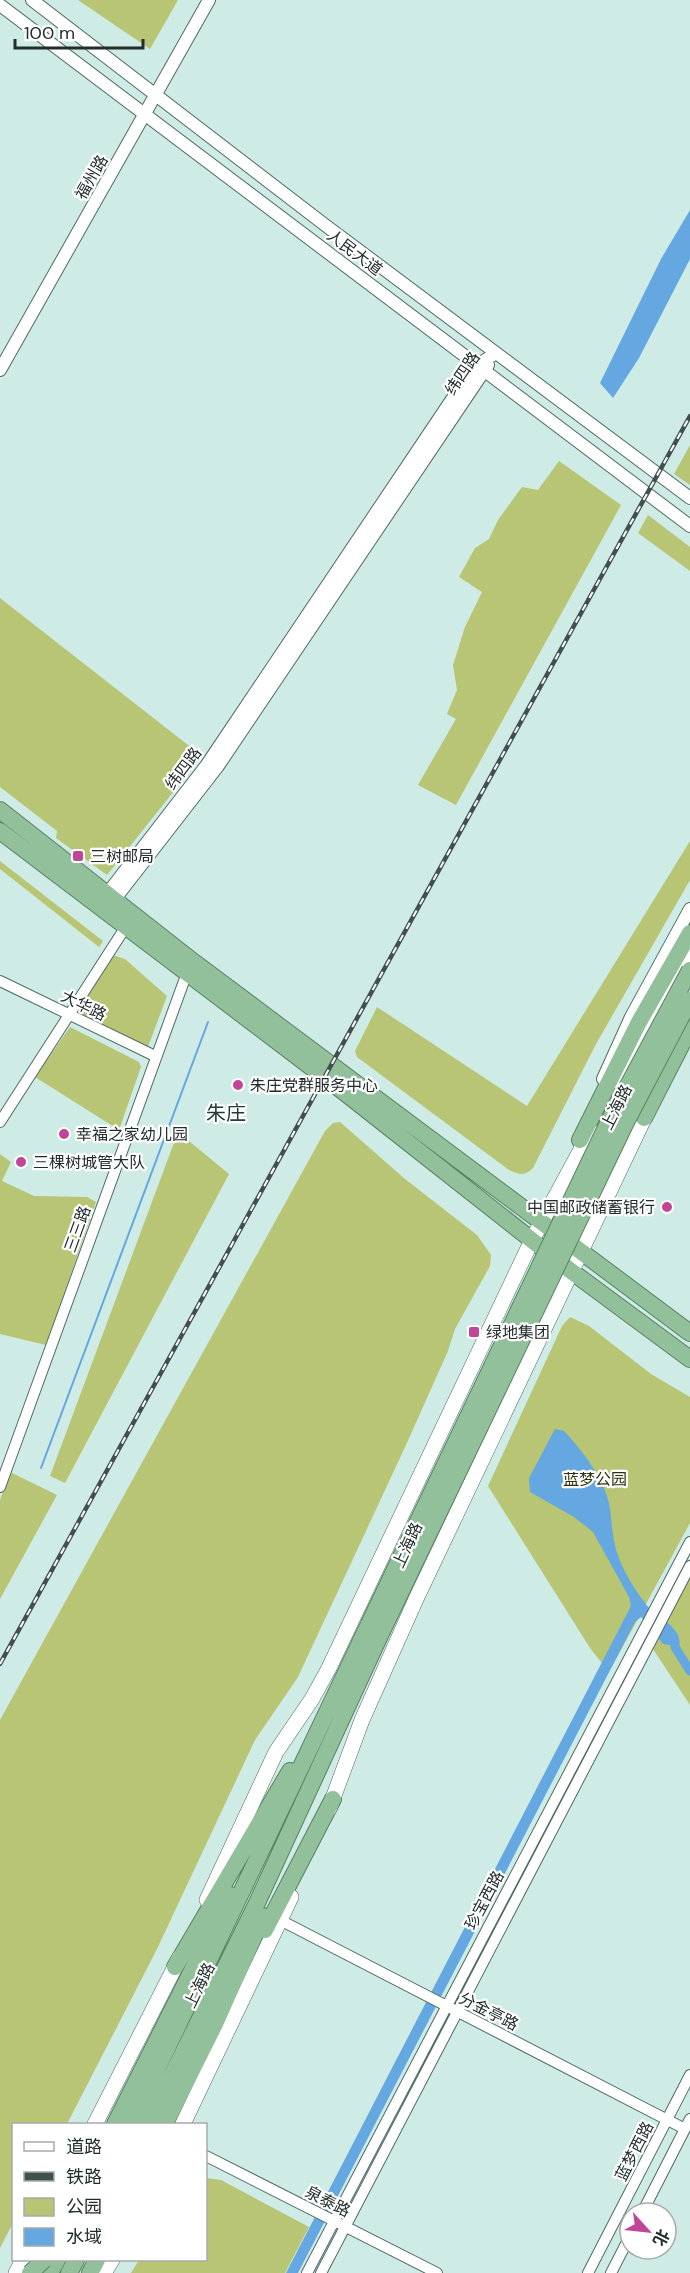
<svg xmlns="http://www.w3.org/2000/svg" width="690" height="2273" viewBox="0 0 690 2273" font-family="'DM Sans','Noto Sans SC',sans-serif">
  <rect width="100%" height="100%" fill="#ceebe5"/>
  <path fill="#b7c574" d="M 78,0 L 178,0 L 150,49 Z
    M 690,445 L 690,485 L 674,474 Z
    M 559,461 L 621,505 L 456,805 L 418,785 L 456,719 L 447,714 L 457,690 L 453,665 L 465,627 L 482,592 L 459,577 L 475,548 L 489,539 L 498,520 L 522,487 L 538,490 Z
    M 648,515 L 690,547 L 690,571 L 638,533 Z
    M 0,598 L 202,756 L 107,875 L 56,838 L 57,831 L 0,787 Z
    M 690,841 L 690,880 L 596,1044 L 533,1168 C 525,1176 519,1175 509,1170 L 357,1057 L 355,1051 L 377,1007 L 527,1106 Z
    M 0,861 L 103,941 L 99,947 L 0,869 Z
    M 113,955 L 125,959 L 167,996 L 148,1047 L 77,1012 Z
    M 70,1027 L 139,1062 L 141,1067 L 119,1130 L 35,1077 Z
    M 340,1122 L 405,1179 L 477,1235 L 491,1255 L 490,1266 L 455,1329 L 448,1351 L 406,1445 L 298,1677 L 255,1740 L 157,1949 L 67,2124 L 14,2124 L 13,2223 L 0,2248 L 0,1720 L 325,1131 L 333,1123 Z
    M 178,1132 L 229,1174 L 65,1483 L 50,1476 Z
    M 0,1154 L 11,1162 L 2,1181 L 34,1196 L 87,1197 L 96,1202 L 46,1345 L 0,1334 Z
    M 570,1317 L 589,1326 L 651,1374 L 690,1397 L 690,1523 L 609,1672 L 590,1648 L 488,1486 L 562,1326 Z
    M 10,1472 L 57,1495 L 0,1599 L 0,1500 Z
    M 690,1578 L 690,1705 L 653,1649 Z
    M 206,2178 L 221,2180 L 309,2227 L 285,2273 L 131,2273 L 139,2260 L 206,2260 Z"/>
  <path fill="#64a7e1" d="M 690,210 L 690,259 L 639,358 L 613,398 L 600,383 L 661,259 Z
    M 555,1429 L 564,1431 C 581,1449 599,1472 607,1496 C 612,1511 611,1526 614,1541 C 618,1563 632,1586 645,1603 C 655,1618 684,1626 679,1647 L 663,1644 L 641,1617 L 635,1622 L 298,2273 L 286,2273 L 631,1606 L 629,1597 L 593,1532 L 574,1517 L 530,1492 L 529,1478 Z"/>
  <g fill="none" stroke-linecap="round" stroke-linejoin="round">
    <path stroke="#64a7e1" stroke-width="2" d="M 41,1468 L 208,1022"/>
    <path stroke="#64a7e1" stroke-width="9" d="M 675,1647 L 690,1671"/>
    <defs>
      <path id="minor" d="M 0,981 L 155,1056
        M 0,1122 L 125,928
        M 0,1487 L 184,981
        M 280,1920 L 685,2129
        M 206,2156 L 437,2273
        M 642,2213 L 690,2119
        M 307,2273 L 690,1542
        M 321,2273 L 690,1566
        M 588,2273 L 690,2075
        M 611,2273 L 630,2236"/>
      <path id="tertiary" d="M 32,0 L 325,225 L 690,498
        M 0,5 L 690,526
        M 0,370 L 209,0
        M 107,894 L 206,766 L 473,368 L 496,353
        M 114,900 L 218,766 L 488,365
        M 603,1079 L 631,1017 L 690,909"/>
      <path id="secondary" d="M 618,1081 L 690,949
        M 329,1809 L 362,1720 L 416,1599 L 649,1108
        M 207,1900 L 276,1752 L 312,1699 L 329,1668 L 532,1240 L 591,1131
        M 95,2124 L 180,1957
        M 183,2124 L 291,1897
        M 16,2273 L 23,2260
        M 104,2273 L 112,2260"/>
      <path id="trunk" d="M 0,810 L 195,963 L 690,1333
        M 0,831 L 344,1092 L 571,1271 L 690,1359
        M 644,1118 L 690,1028
        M 580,1140 L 639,1022 L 690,933
        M 265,1930 L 333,1799
        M 175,1967 L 290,1771
        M 115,2124 L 230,1895
        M 131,2124 L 369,1624
        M 148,2124 L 257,1903 L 382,1631
        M 165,2124 L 215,2024 L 263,1916
        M 50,2273 L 57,2260
        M 69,2273 L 76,2260
        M 90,2273 L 97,2260"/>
    </defs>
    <use href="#minor" stroke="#506a65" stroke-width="12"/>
    <use href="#tertiary" stroke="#506a65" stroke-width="14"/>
    <use href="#secondary" stroke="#506a65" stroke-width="16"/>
    <use href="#trunk" stroke="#598262" stroke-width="18"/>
    <use href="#minor" stroke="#fff" stroke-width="10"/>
    <use href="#tertiary" stroke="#fff" stroke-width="12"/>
    <use href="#secondary" stroke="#fff" stroke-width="15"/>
    <use href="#trunk" stroke="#92c09a" stroke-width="16"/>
    <defs>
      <path id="rail" d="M 0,1664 L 690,416"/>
    </defs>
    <use href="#rail" stroke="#414f4d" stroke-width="4.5"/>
    <use href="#rail" stroke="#fff" stroke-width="2" stroke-dasharray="7" stroke-linecap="butt"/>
    <defs>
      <path id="trunk-bridge" d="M 369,1624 L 610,1119 L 690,970
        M 382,1631 L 626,1122 L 690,1000
        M 30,2273 L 44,2260"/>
    </defs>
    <use href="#trunk-bridge" stroke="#598262" stroke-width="18" stroke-linecap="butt"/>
    <use href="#trunk-bridge" stroke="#92c09a" stroke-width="16"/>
  </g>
  <g fill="#c14697" stroke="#fff" stroke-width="2">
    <rect x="72" y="850" width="12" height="12" rx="3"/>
    <circle cx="238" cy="1085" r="6"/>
    <circle cx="64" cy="1134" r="6"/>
    <circle cx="21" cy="1162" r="6"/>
    <circle cx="667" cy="1207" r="6"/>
    <rect x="468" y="1326" width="12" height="12" rx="3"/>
  </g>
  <g text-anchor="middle" stroke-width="4.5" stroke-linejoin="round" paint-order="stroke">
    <g font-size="16" fill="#222d2b" stroke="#fff">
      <text transform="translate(91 177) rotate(-60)" y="6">福州路</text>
      <text transform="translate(355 252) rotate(37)" y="6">人民大道</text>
      <text transform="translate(462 373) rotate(-56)" y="6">纬四路</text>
      <text transform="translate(183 768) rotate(-53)" y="6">纬四路</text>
      <text transform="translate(84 1005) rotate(26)" y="6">大华路</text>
      <text transform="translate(616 1107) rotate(-63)" y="6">上海路</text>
      <text transform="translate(77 1229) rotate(-70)" y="6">三三路</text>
      <text transform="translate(407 1545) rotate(-65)" y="6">上海路</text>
      <text transform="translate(484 1900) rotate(-62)" y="6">珍宝西路</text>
      <text transform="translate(199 1985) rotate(-64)" y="6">上海路</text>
      <text transform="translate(489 2011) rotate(27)" y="6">分金亭路</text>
      <text transform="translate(634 2151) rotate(-63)" y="6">蓝梦西路</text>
      <text transform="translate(328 2201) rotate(27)" y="6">泉泰路</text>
    </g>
    <g font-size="16" fill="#222d2b" stroke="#fff" text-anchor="start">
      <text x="90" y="862">三树邮局</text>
      <text x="250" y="1091">朱庄党群服务中心</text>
      <text x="76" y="1140">幸福之家幼儿园</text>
      <text x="33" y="1168">三棵树城管大队</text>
      <text x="655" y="1213" text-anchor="end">中国邮政储蓄银行</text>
      <text x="486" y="1338">绿地集团</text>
    </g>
    <g font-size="16" fill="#2d330e" stroke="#fff">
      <text x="595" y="1485">蓝梦公园</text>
    </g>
    <g font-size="20" fill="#233b37" stroke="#fff">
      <text x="226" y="1120">朱庄</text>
    </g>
  </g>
  <rect x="12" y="2123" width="195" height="138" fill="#ffffff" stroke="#a7abaa" stroke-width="1.5"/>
  <rect x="24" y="2142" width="30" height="9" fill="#ffffff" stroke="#a7abaa" stroke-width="1.5"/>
  <text x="66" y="2153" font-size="18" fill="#222d2b">道路</text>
  <rect x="24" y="2172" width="30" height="9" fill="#414f4d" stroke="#a7abaa" stroke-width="1.5"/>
  <text x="66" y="2183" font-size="18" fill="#222d2b">铁路</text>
  <rect x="24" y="2198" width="30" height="18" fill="#b7c574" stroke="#a7abaa" stroke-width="1.5"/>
  <text x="66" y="2213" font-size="18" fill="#222d2b">公园</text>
  <rect x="24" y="2228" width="30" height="18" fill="#64a7e1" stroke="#a7abaa" stroke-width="1.5"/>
  <text x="66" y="2243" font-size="18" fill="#222d2b">水域</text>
  <g transform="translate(648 2231) rotate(117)"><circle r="28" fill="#ffffff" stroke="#a7abaa" stroke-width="1.5"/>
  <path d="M0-4.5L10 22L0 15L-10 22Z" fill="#c14697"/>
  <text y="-9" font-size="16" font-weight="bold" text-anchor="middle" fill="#222d2b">北</text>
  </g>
  <path d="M15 39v9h128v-9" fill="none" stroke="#222d2b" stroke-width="3"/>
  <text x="24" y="39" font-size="18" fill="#222d2b" stroke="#ffffff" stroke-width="4.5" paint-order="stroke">100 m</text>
</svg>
